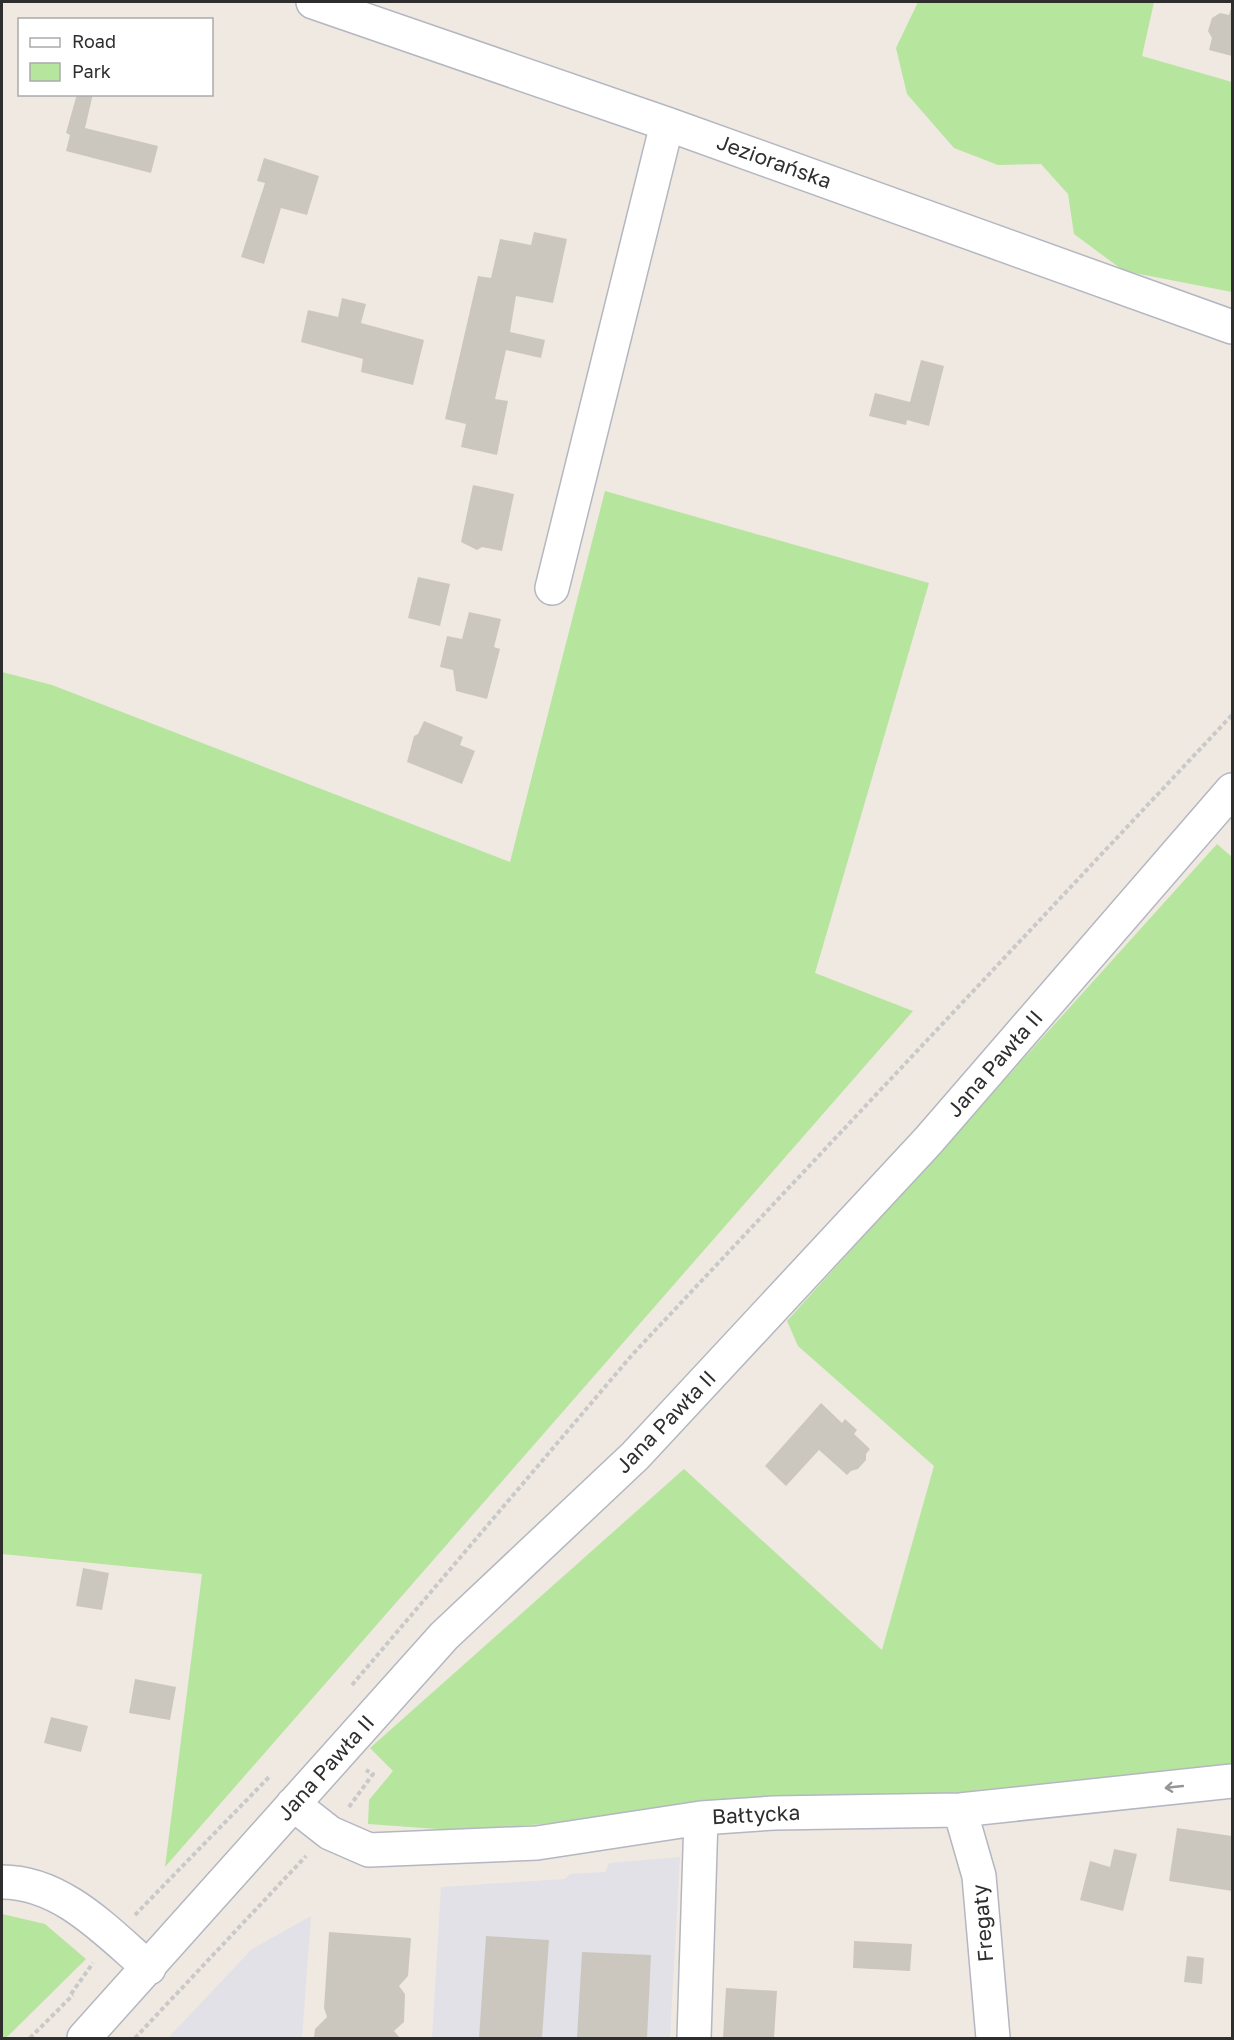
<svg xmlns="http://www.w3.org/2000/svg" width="1234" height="2040" viewBox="0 0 1234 2040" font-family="'Golos Text',sans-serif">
  <rect width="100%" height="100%" fill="#efe9e1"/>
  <path fill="#e3e1e8" d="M 680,1857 L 670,2038 L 432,2038 L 441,1887 L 565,1879 L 570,1874 L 605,1872 L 609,1863 Z
    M 311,1916 L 302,2038 L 168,2038 L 252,1949 Z"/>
  <path fill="#b6e59e" d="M 918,2 L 1154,2 L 1142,56 L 1232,82 L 1232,292 L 1124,271 L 1074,234 L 1068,194 L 1041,164 L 998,165 L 954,148 L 907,94 L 896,48 Z
    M 605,491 L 929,583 L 815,973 L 913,1011 L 165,1867 L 202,1574 L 2,1554 L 2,672 L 52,685 L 510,862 Z
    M 1217,844 L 1232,857 L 1232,1769 L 1028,1788 L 698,1810 L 465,1831 L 368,1824 L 369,1800 L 393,1771 L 370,1748 L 684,1469 L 882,1650 L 934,1466 L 798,1346 L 787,1321 Z
    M 2,1914 L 45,1924 L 86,1959 L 6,2038 L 2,2038 Z"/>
  <path fill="#cbc7bf" d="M 1232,5 L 1232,56 L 1209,50 L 1212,38 L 1208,31 L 1212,18 L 1220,13 L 1229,15 Z
    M 77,94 L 93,94 L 85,128 L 158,146 L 151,173 L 66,151 L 70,135 L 66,133 Z
    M 264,158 L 319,176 L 307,215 L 281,208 L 264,264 L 241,257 L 265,183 L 257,181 Z
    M 534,232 L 567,239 L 553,303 L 516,296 L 510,332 L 545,340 L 541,358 L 506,350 L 495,399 L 508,401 L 497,455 L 461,447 L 466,424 L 445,419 L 478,276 L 491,278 L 500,239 L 531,245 Z
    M 342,298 L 366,304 L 361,323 L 424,340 L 413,385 L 361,372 L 363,359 L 301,342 L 308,310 L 338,317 Z
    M 921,360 L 944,366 L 929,426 L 907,420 L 906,425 L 869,416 L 875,393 L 910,402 Z
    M 473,485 L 514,494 L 502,551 L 482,547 L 477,550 L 461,542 Z
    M 418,577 L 450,584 L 440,626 L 408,618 Z
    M 469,612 L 501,619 L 494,647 L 500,649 L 487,699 L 456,691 L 453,670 L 440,667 L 447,636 L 462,639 Z
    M 424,721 L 463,737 L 460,745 L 475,751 L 462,784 L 407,762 L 414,736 L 418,734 Z
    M 821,1403 L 842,1423 L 845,1419 L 857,1430 L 854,1434 L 870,1449 L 866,1454 L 866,1460 L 858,1469 L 851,1471 L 847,1475 L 819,1450 L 786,1486 L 765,1466 Z
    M 83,1568 L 109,1573 L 102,1610 L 76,1606 Z
    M 135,1679 L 176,1687 L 170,1720 L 129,1713 Z
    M 51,1717 L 88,1726 L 81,1752 L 44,1743 Z
    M 1177,1828 L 1232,1836 L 1232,1891 L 1169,1881 Z
    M 1114,1849 L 1137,1854 L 1123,1911 L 1080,1900 L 1090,1861 L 1110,1867 Z
    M 329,1932 L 411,1938 L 408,1976 L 399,1986 L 405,1994 L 404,2022 L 394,2031 L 400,2038 L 314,2038 L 315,2029 L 327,2017 L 324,2008 Z
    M 486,1936 L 549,1940 L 542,2038 L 479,2038 Z
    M 854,1941 L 912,1944 L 910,1971 L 853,1968 Z
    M 582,1952 L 651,1955 L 647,2038 L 577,2038 Z
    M 1187,1956 L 1204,1958 L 1202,1984 L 1184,1982 Z
    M 726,1988 L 777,1991 L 774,2038 L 723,2038 Z"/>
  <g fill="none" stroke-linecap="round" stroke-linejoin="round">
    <defs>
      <path id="minor" d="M 313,2 L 667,124 L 1232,327
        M 552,588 L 667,124
        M 293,1804 L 330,1833 L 369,1850 L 537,1843 L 701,1818 L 774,1813 L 960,1810 L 1232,1781
        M 960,1810 L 979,1876 L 993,2038
        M 2,1882 C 62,1882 107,1932 149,1968
        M 84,2038 L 444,1636 L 635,1456 L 928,1141 L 1232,790
        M 694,2038 L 701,1818"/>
    </defs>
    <use href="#minor" stroke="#b4b7c1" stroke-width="36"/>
    <path stroke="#c9c9c9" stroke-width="4" stroke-dasharray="4.5 3" stroke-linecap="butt" d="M 352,1685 L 632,1355 L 1232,715
      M 349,1807 L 373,1774 L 366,1770
      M 135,1915 L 270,1776
      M 71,1994 L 93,1963
      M 30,2038 L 73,1995
      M 135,2038 L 306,1856"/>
    <use href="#minor" stroke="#fff" stroke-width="33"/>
  </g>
  <defs><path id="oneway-shaft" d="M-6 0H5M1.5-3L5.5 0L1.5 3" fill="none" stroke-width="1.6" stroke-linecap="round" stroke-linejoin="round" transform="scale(1.5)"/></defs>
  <use stroke="#969696" href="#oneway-shaft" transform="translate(1174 1787) rotate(174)"/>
  <g text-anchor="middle" stroke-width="5" stroke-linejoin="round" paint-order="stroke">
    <g font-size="21" fill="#2e2e2e" stroke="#fff">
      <text transform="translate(774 162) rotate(20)" y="7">Jeziorańska</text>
      <text transform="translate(995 1064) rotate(-49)" y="7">Jana Pawła II</text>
      <text transform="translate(666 1422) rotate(-46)" y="7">Jana Pawła II</text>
      <text transform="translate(326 1768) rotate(-48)" y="7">Jana Pawła II</text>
      <text transform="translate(756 1815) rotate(-3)" y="7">Bałtycka</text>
      <text transform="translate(983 1923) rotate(-95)" y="7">Fregaty</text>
    </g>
  </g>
  <rect width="1234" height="2040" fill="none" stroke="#2e2e2e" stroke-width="6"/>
  <rect x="18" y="18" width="195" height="78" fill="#ffffff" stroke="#ababab" stroke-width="1.5"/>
  <rect x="30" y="38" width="30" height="9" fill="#ffffff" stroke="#ababab" stroke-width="1.5"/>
  <text x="72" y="48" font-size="18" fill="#2e2e2e">Road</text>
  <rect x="30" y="63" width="30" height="18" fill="#b6e59e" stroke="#ababab" stroke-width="1.5"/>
  <text x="72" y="78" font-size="18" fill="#2e2e2e">Park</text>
</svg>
